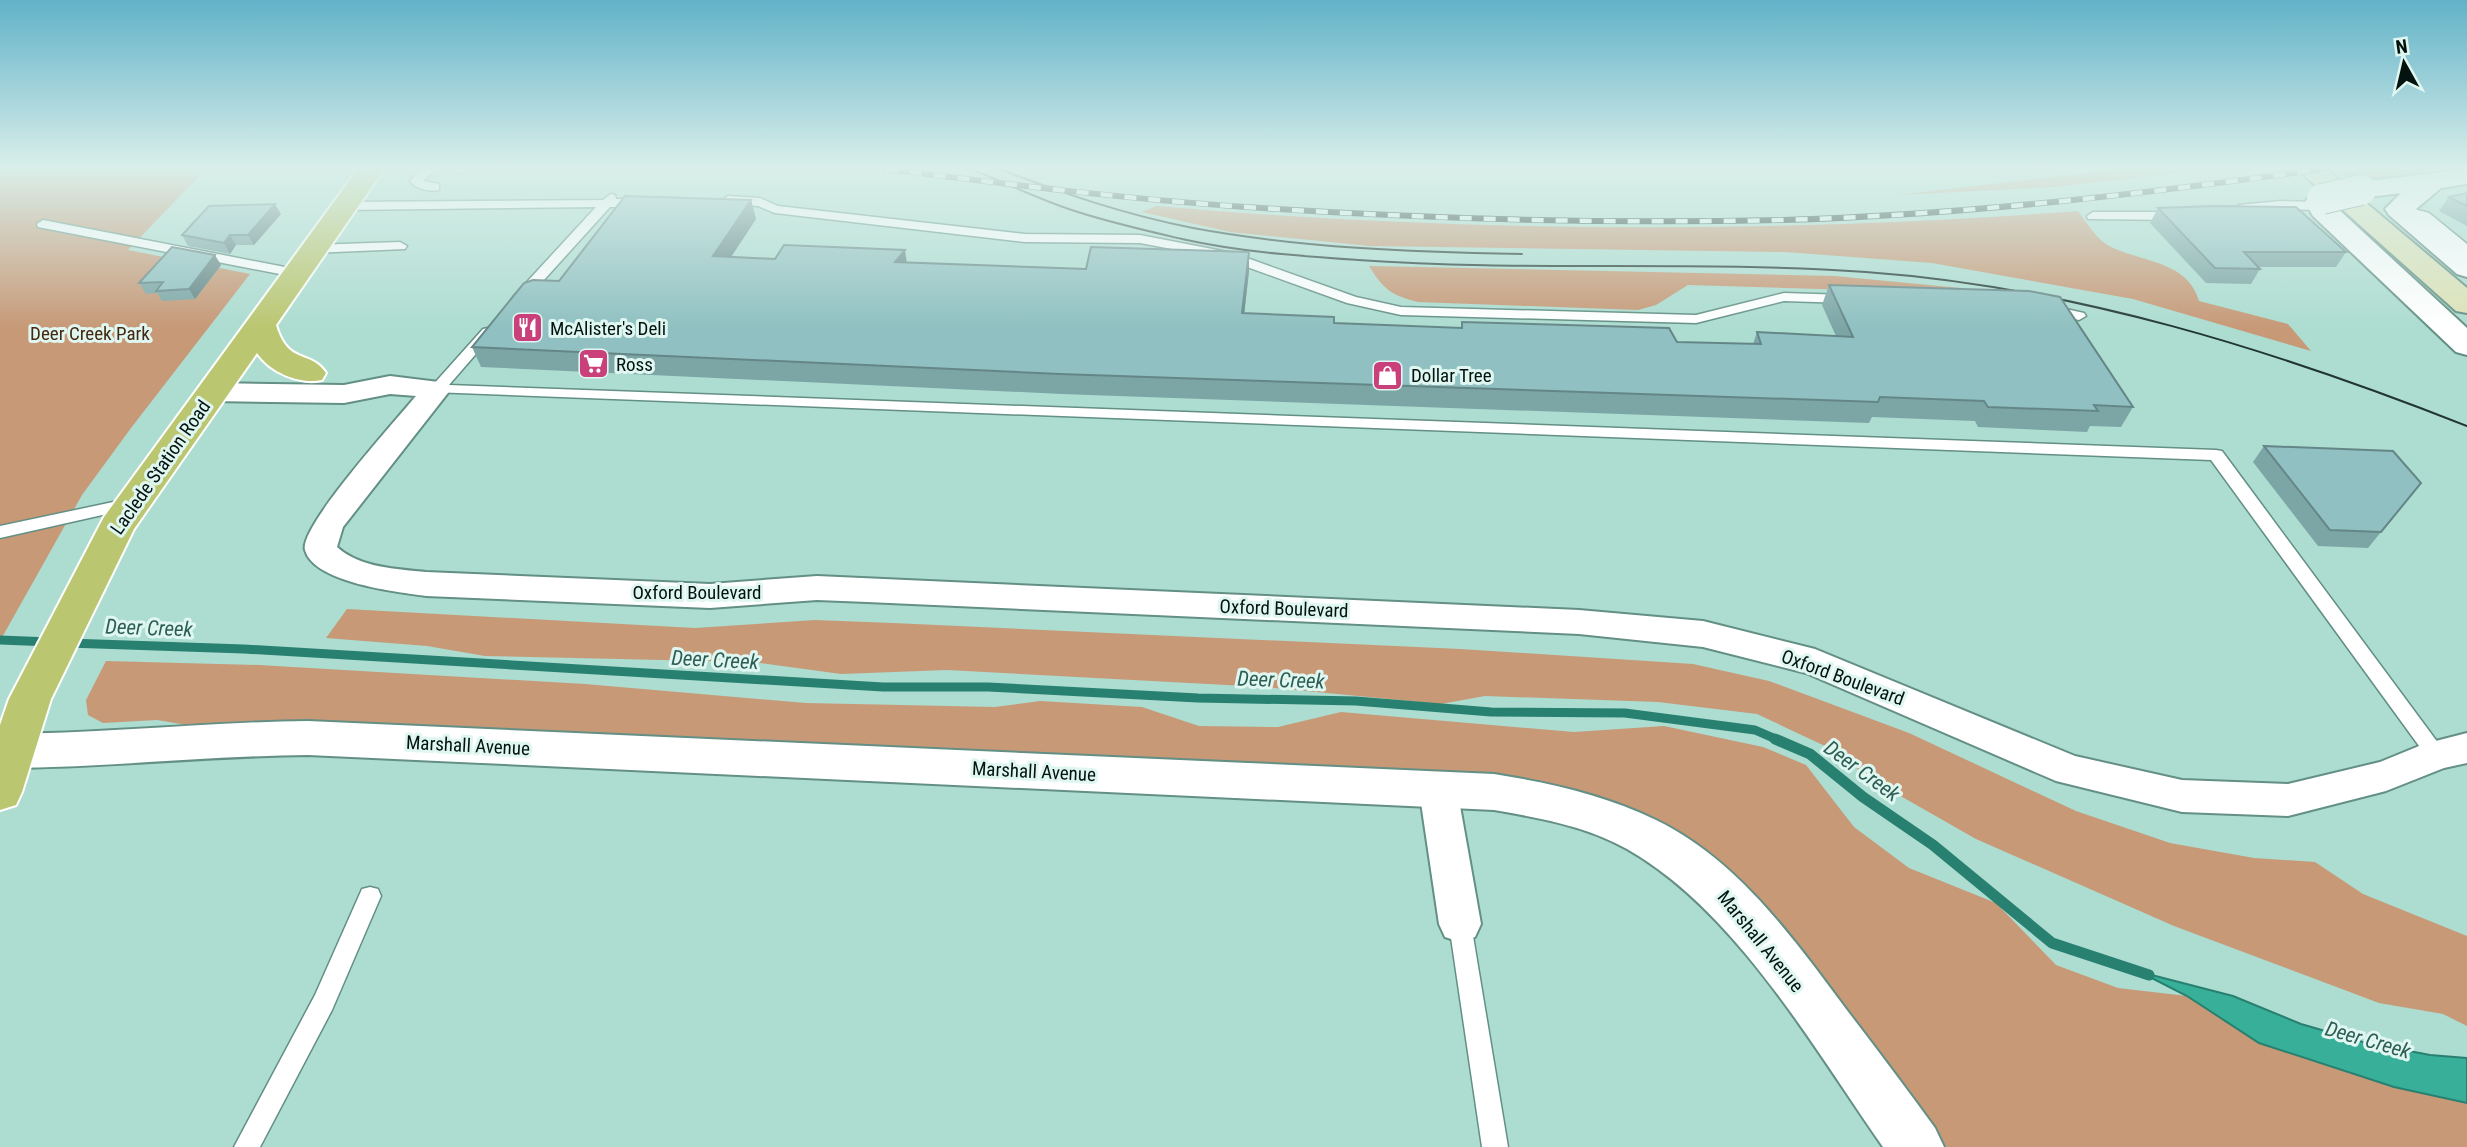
<svg xmlns="http://www.w3.org/2000/svg" width="2467" height="1147" viewBox="0 0 2467 1147" font-family="'Roboto Condensed',sans-serif">
  <rect width="100%" height="100%" fill="#addcd0"/>
  <path fill="#c79977" d="M 0,169 L 206,169 L 128,250 L 250,274 L 131,428 L 82,495 L 0,641 Z
    M 2121,169 L 2212,169 L 2053,187 L 1897,195 Z
    M 2368,169 L 2432,169 L 2354,184 L 2342,174 Z
    M 1157,206 C 1463,233 1771,234 2078,211 C 2086,221 2095,237 2106,244 C 2134,262 2187,258 2199,301 L 2288,324 L 2311,351 L 2133,299 L 1932,263 L 1785,252 L 1370,246 L 1230,232 L 1142,212 Z
    M 1369,266 L 1835,276 L 1960,288 L 1946,292 L 1922,292 L 1688,285 L 1656,305 L 1638,310 L 1418,302 C 1391,295 1384,290 1369,266 Z
    M 347,609 L 695,628 L 815,620 L 893,623 L 1460,649 L 1693,664 L 1769,681 L 1909,733 L 2076,811 L 2170,843 L 2254,858 L 2315,862 L 2363,894 L 2467,936 L 2467,1026 L 2443,1014 L 2379,1003 L 2174,926 L 1976,839 L 1876,782 L 1825,746 L 1757,714 L 1658,702 L 1485,696 L 1441,704 L 1264,687 L 947,670 L 841,674 L 752,662 L 485,656 L 427,646 L 326,638 Z
    M 106,661 L 259,665 L 585,684 L 806,703 L 995,707 L 1040,701 L 1142,707 L 1199,726 L 1278,727 L 1341,712 L 1574,732 L 1664,726 L 1763,747 L 1806,765 L 1854,827 L 1909,868 L 1996,903 L 2056,965 L 2118,988 L 2187,996 L 2259,1043 L 2394,1087 L 2467,1103 L 2467,1147 L 1945,1147 L 1726,869 L 1676,833 L 1603,798 L 1517,778 L 1452,773 L 243,724 L 187,725 L 157,720 L 103,723 L 88,715 L 86,700 Z"/>
  <path fill="#37af99" stroke="#278070" stroke-width="2" d="M 2140,972 L 2233,996 L 2301,1024 L 2363,1042 L 2430,1055 L 2467,1058 L 2467,1103 L 2394,1087 L 2259,1043 L 2187,996 Z"/>
  <g fill="none" stroke-linecap="round" stroke-linejoin="round">
    <path stroke="#278070" stroke-width="9" d="M 0,640 L 51,642
      M 68,643 L 244,649 L 883,687 L 988,687 L 1198,698 L 1356,701 L 1491,712 L 1625,713 L 1755,730 L 1780,741"/>
    <path stroke="#278070" stroke-width="11" d="M 1775,739 L 1810,754 L 1863,797 L 1933,845 L 2052,943 L 2149,975"/>
    <defs>
      <path id="service" d="M 420,169 L 437,169 L 423,181 L 439,184 L 439,190 C 430,192 416,189 410,181 Z
        M 454,169 L 467,169 L 461,173 Z
        M 611,194 L 615,195 L 616,199 L 641,199 L 647,203 L 641,207 L 610,207 L 524,302 L 519,303 L 512,299 L 514,296 L 596,207 L 343,210 L 337,206 L 343,202 L 603,200 Z
        M 728,196 L 760,198 L 778,206 L 1025,234 L 1140,235 L 1233,253 L 1356,297 L 1401,307 L 1696,315 L 1784,293 L 1846,295 L 1853,299 L 1846,303 L 1784,301 L 1696,323 L 1401,315 L 1347,303 L 1225,259 L 1140,243 L 1025,242 L 775,213 L 758,206 L 724,203 L 722,200 Z
        M 2281,201 L 2320,202 L 2326,206 L 2320,210 L 2281,209 L 2239,213 L 2233,209 L 2239,205 Z
        M 2403,206 L 2429,213 L 2467,244 L 2467,255 L 2419,219 L 2399,213 L 2399,207 Z
        M 2093,212 L 2177,212 L 2183,216 L 2177,220 L 2088,219 L 2087,216 Z
        M 43,220 L 295,269 L 302,273 L 295,277 L 38,227 L 37,224 Z
        M 400,242 L 407,246 L 405,249 L 312,253 L 305,249 L 312,245 Z
        M 2048,305 L 2084,313 L 2086,316 L 2079,320 L 2043,312 L 2041,309 Z
        M 488,328 L 495,332 L 449,385 L 2216,450 L 2222,451 L 2447,755 L 2444,761 L 2437,763 L 2430,761 L 2211,460 L 432,392 L 429,389 L 432,386 L 483,329 Z
        M 132,498 L 140,503 L 138,507 L 0,538 L 0,526 Z
        M 370,887 L 378,889 L 381,896 L 332,1010 L 260,1147 L 234,1147 L 315,995 L 362,889 Z
        M 1460,914 L 1468,917 L 1471,924 L 1508,1147 L 1482,1147 L 1449,924 L 1452,917 Z"/>
      <path id="minor" d="M 390,376 L 447,383 L 451,389 L 343,527 L 337,547 C 360,568 397,569 426,572 L 710,584 L 817,576 L 1579,610 L 1703,621 L 1815,649 L 2075,756 L 2182,780 L 2288,784 L 2380,762 L 2424,744 L 2467,733 L 2467,763 L 2444,768 L 2386,791 L 2288,816 L 2182,812 L 2056,781 L 1806,673 L 1703,647 L 1579,634 L 867,602 L 817,600 L 710,608 L 426,596 C 398,592 314,583 305,550 C 298,528 398,418 416,396 L 390,394 L 344,403 L 212,401 L 202,398 L 198,392 L 202,386 L 212,383 L 344,385 Z
        M 1438,773 L 1452,778 L 1457,789 L 1481,924 L 1475,937 L 1460,942 L 1445,937 L 1439,924 L 1419,789 L 1424,778 Z"/>
      <path id="tertiary" d="M 2467,169 L 2467,184 L 2441,188 L 2416,209 L 2467,253 L 2467,277 L 2457,274 L 2389,215 L 2385,209 L 2401,193 L 2361,198 L 2351,196 L 2347,190 L 2351,184 L 2361,182 Z
        M 2322,191 L 2332,193 L 2336,199 L 2335,206 L 2467,328 L 2467,355 L 2456,352 L 2313,216 L 2305,202 L 2312,193 Z
        M 308,721 L 1494,774 C 1550,783 1605,795 1656,820 C 1737,859 1794,939 1846,1009 C 1876,1048 1906,1088 1935,1128 L 1944,1147 L 1883,1147 C 1813,1047 1735,910 1627,849 C 1586,826 1540,818 1494,810 L 308,755 C 205,756 103,768 0,768 L 0,734 C 103,734 205,722 308,721 Z"/>
      <path id="secondary" d="M 2297,169 L 2326,169 L 2467,288 L 2467,313 L 2456,311 Z"/>
      <path id="primary" d="M 358,169 L 384,169 L 276,325 C 288,366 310,349 326,373 L 322,380 C 299,385 270,372 257,353 L 134,529 L 51,699 L 22,792 L 16,805 L 0,810 L 0,725 L 9,699 L 104,517 Z"/>
    </defs>
    <use href="#service" stroke="#638f84" stroke-width="3"/>
    <use href="#minor" stroke="#638f84" stroke-width="4"/>
    <use href="#tertiary" stroke="#638f84" stroke-width="4"/>
    <use href="#secondary" stroke="#638f84" stroke-width="4"/>
    <use href="#primary" stroke="#fff" stroke-width="4"/>
    <use href="#service" fill="#fff" fill-rule="evenodd"/>
    <use href="#minor" fill="#fff" fill-rule="evenodd"/>
    <use href="#tertiary" fill="#fff" fill-rule="evenodd"/>
    <use href="#secondary" fill="#dde2b8" fill-rule="evenodd"/>
    <use href="#primary" fill="#bbc670" fill-rule="evenodd"/>
    <path stroke="#213631" stroke-width="2" d="M 971,169 C 1006,183 1042,201 1078,212 C 1112,223 1148,231 1182,239 C 1240,252 1300,256 1358,260 C 1527,272 1697,260 1866,272 C 2074,287 2274,350 2467,426
      M 999,169 C 1062,193 1126,215 1193,228 C 1301,248 1412,252 1522,254"/>
    <defs>
      <path id="rail" d="M 886,169 C 1006,184 1126,199 1246,207 C 1425,219 1603,224 1782,220 C 1964,215 2143,194 2323,169"/>
    </defs>
    <use href="#rail" stroke="#213631" stroke-width="6"/>
    <use href="#rail" stroke="#e0f7f1" stroke-width="4.5" stroke-dasharray="12" stroke-linecap="butt"/>
    <defs>
      <path id="tertiary-bridge" d="M 2322,199 L 2361,190"/>
    </defs>
    <use href="#tertiary-bridge" stroke="#638f84" stroke-width="32" stroke-linecap="butt"/>
    <use href="#tertiary-bridge" stroke="#fff" stroke-width="30"/>
  </g>
  <path fill="#7ca5a6" d="M 2467,193 L 2467,226 L 2439,211 L 2449,197 Z
    M 751,200 L 756,219 L 731,257 L 1086,269 L 1249,271 L 1244,314 L 1334,323 L 1461,328 L 1462,322 L 1677,342 L 1753,344 L 1757,332 L 1836,336 L 1822,305 L 1829,285 L 2133,407 L 2121,427 L 2090,426 L 2087,432 L 1978,427 L 1975,421 L 1872,417 L 1869,423 L 1062,394 L 481,367 L 472,347 L 559,281 Z
    M 2158,208 L 2346,252 L 2336,267 L 2258,267 L 2260,269 L 2251,284 L 2206,283 L 2150,223 Z
    M 281,214 L 254,245 L 236,245 L 230,254 L 188,246 L 182,235 Z
    M 221,265 L 195,299 L 162,301 L 157,293 L 146,294 L 139,283 Z
    M 2264,446 L 2421,483 L 2368,548 L 2318,546 L 2253,462 Z"/>
  <path fill="#658687" d="M 751,200 L 756,219 L 719,275 L 713,256 Z
    M 275,204 L 281,214 L 254,245 L 248,235 Z
    M 230,235 L 236,245 L 230,254 L 224,243 Z
    M 905,250 L 908,270 L 895,262 Z
    M 1249,252 L 1249,271 L 1242,333 L 1242,313 Z
    M 215,255 L 221,265 L 195,299 L 189,289 Z"/>
  <path fill="#90c0c1" stroke="#658687" stroke-width="2" d="M 2467,193 L 2467,206 L 2449,197 Z
    M 625,196 L 751,200 L 713,256 L 775,259 L 784,245 L 905,250 L 895,262 L 1086,269 L 1091,247 L 1249,252 L 1242,313 L 1334,317 L 1334,323 L 1462,328 L 1462,322 L 1669,328 L 1677,342 L 1761,344 L 1757,332 L 1853,337 L 1829,285 L 2029,291 L 2060,297 L 2133,407 L 2094,405 L 2098,411 L 1988,407 L 1984,401 L 1880,397 L 1878,402 L 1060,374 L 472,347 L 524,283 L 533,280 L 559,281 Z
    M 275,204 L 248,235 L 230,235 L 224,243 L 182,235 L 209,206 Z
    M 2214,206 L 2296,207 L 2346,252 L 2244,252 L 2260,269 L 2215,268 L 2158,208 Z
    M 172,247 L 215,255 L 189,289 L 156,291 L 163,282 L 139,283 Z
    M 2264,446 L 2393,451 L 2421,483 L 2381,532 L 2330,530 Z"/>
  <linearGradient id="sky" x2="0" y2="1"><stop stop-color="#61b2c8"/><stop offset="0.51" stop-color="#daefea"/><stop offset="1" stop-color="#daefea" stop-opacity="0"/></linearGradient>
  <rect width="2467" height="329" fill="url(#sky)"/>
  <defs>
    <symbol id="restaurant-square" viewBox="-11 -11 22 22"><rect x="-9" y="-9" width="18" height="18" rx="4" fill="#c9407b" stroke="#e0f7f1"/><path d="M-5-6h1v4h1v-4h1v4h1v-4h1v5L-1.5 .5V6h-2V.5L-5-1ZM5-6V6H3V1.5H1.5Q1.5-4 5-6Z" fill="#fff"/></symbol>
    <symbol id="supermarket-square" viewBox="-11 -11 22 22"><rect x="-9" y="-9" width="18" height="18" rx="4" fill="#c9407b" stroke="#e0f7f1"/><path d="M-6-5.5h2.5l.6 2H6L4.5 2H-2.5L-4.4-4H-6ZM-1.5 3.2a1.3 1.3 0 1 0 .1 0ZM3 3.2a1.3 1.3 0 1 0 .1 0Z" fill="#fff"/></symbol>
    <symbol id="shop-square" viewBox="-11 -11 22 22"><rect x="-9" y="-9" width="18" height="18" rx="4" fill="#c9407b" stroke="#e0f7f1"/><path d="M-5-2.5h2.3a2.7 3.5 0 0 1 5.4 0H5L5.5 6h-11ZM-1.5-2.5h3a1.5 2.3 0 0 0-3 0Z" fill="#fff"/></symbol>
  </defs>
  <g fill-rule="evenodd">
    <use href="#restaurant-square" x="510" y="310" width="35" height="35"/>
    <use href="#supermarket-square" x="576" y="346" width="35" height="35"/>
    <use href="#shop-square" x="1370" y="358" width="35" height="35"/>
  </g>
  <g text-anchor="middle" stroke-width="6" stroke-linejoin="round" paint-order="stroke">
    <g font-size="19" fill="#03130f" stroke="#e0f7f1" text-anchor="start">
      <text x="550" y="335">McAlister's Deli</text>
      <text x="616" y="371">Ross</text>
      <text x="1411" y="382">Dollar Tree</text>
    </g>
    <g font-size="19" fill="#442810" stroke="#e0f7f1">
      <text x="90" y="340">Deer Creek Park</text>
    </g>
    <g font-size="19" fill="#03130f" stroke="#e0f7f1">
      <text transform="translate(160 467) rotate(-55)" y="7">Laclede Station Road</text>
      <text x="697" y="599">Oxford Boulevard</text>
      <text transform="translate(1284 608) rotate(2)" y="7">Oxford Boulevard</text>
      <text transform="translate(1843 677) rotate(20)" y="7">Oxford Boulevard</text>
      <text transform="translate(468 745) rotate(3)" y="7">Marshall Avenue</text>
      <text transform="translate(1034 771) rotate(3)" y="7">Marshall Avenue</text>
      <text transform="translate(1761 941) rotate(51)" y="7">Marshall Avenue</text>
    </g>
    <g font-size="21" font-style="italic" fill="#2d5e53" stroke="#e0f7f1">
      <text transform="translate(149 628) rotate(2)" y="7">Deer Creek</text>
      <text transform="translate(715 660) rotate(3)" y="7">Deer Creek</text>
      <text transform="translate(1281 680) rotate(2)" y="7">Deer Creek</text>
      <text transform="translate(1862 771) rotate(36)" y="7">Deer Creek</text>
      <text transform="translate(2368 1040) rotate(16)" y="7">Deer Creek</text>
    </g>
  </g>
  <g transform="translate(2404 63) rotate(352)" stroke="#e0f7f1" stroke-width="5" paint-order="stroke">
  <path d="M0-5L12 26L0 18L-12 26Z" fill="#03130f"/>
  <text y="-10" font-size="19" font-weight="bold" text-anchor="middle" fill="#03130f">N</text>
  </g>
</svg>
